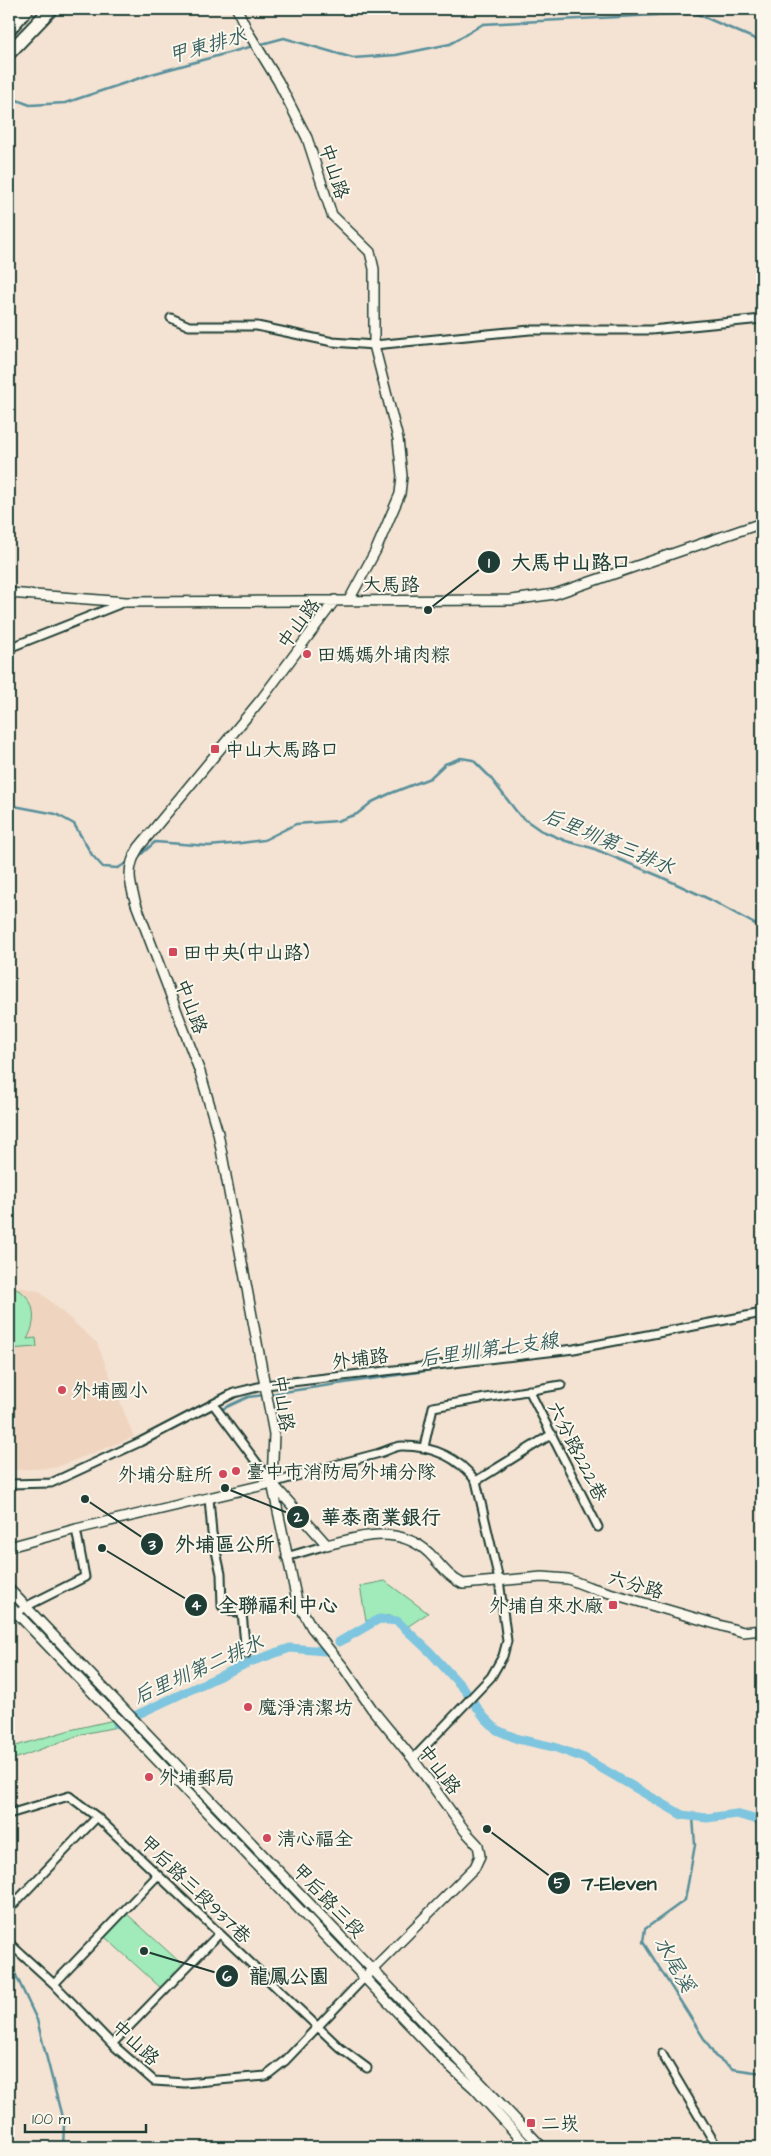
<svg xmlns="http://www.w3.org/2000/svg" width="771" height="2156" viewBox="0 0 771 2156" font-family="'Architects Daughter','LXGW WenKai TC',sans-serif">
  <rect width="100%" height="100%" fill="#f4e3d2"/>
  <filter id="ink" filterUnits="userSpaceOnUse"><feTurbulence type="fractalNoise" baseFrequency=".02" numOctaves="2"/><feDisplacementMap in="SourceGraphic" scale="10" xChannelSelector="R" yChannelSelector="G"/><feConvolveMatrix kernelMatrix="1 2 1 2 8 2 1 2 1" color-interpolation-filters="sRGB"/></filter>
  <g filter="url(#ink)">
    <path fill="#efd5c0" d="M 9,1285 L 39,1291 L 97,1343 L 134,1437 L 55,1468 L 9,1470 Z"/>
    <path fill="#a1eab9" stroke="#609476" d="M 9,1287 C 35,1292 39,1319 27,1339 L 36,1338 L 37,1347 L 9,1349 Z
      M 385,1581 L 428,1613 L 407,1627 C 391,1612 386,1614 366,1621 L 360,1586 Z
      M 114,1720 L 117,1727 L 82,1734 L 9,1761 L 9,1748 L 70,1730 Z
      M 127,1914 L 183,1965 L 162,1989 L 105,1937 Z"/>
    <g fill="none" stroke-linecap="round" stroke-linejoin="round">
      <path stroke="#588f9b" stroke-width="2.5" d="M 258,45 L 284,38 L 353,58 L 396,55 L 450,44 L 483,24 L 695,13 L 762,42
        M 9,97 L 30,105 L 65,103 L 152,74 L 253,46
        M 9,805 L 56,814 L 74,824 L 92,855 L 103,867 L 118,868 L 128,862
        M 138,857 L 155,842 L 209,846 L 241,843 L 264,840 L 296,824 L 337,821 L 357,814 L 372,802 L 389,794 L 430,778 L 445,764 L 461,758 L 473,760 L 489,776 L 520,816 L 540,830 L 566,841 L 592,848 L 659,876 L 711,900 L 762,928
        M 621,1343 L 762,1317
        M 270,1394 L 465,1365
        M 220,1410 L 248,1397 L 264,1395
        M 693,1817 L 695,1845 L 685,1900 L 645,1929 L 643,1942 L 715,2056 L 733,2069 L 762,2073
        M 9,1965 L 12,1967 L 37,2020 L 64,2125 L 63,2147"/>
      <path stroke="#7ec5df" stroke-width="9" d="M 339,1642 L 379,1619 L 397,1621 L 430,1652 L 464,1689 L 484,1717 L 497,1730 L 518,1739 L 554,1747 L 584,1758 L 682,1815 L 707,1818 L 736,1814 L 762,1821
        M 117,1724 L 250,1662 L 290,1648 L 324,1651"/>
      <defs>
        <path id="street" d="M 171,318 L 189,326 L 257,326 L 333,342 L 374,345 L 530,330 L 651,330 L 762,319
          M 9,648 L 125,602
          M 529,1390 L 598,1527
          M 213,1404 L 272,1483 C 307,1473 341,1463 376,1454 C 385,1452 394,1446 402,1446 C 432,1446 458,1457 476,1481 L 499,1580 L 507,1641 L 503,1656 L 491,1677 L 413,1759
          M 424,1447 L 433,1407 L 561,1385
          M 476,1481 L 552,1434
          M 9,1484 L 51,1483 L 140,1442 L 234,1393 L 266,1385 L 574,1349 L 762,1313
          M 209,1498 L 212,1533 L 221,1574 L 222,1606 L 232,1611 L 242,1613 L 246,1654
          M 286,1557 L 327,1545
          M 9,1619 L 27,1606 L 85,1577 L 76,1529
          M 9,1814 L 69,1796 L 97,1817 L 340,2048 L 367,2068
          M 9,1909 L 97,1817
          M 9,1943 L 54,1984 L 112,2044 L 154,2081 L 185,2083 L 266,2076 L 285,2061 L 365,1977
          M 54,1984 L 158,1875
          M 112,2044 L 219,1934
          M 662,2054 L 717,2147"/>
        <path id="secondary" d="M 237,9 L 248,32 L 278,81 L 307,138 L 332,215 L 370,252 L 374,269 L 374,345 L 398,439 L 402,476 L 400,494 L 376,550 L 349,600
          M 9,593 L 126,602 L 512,600 L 555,594 L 762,523
          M 335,600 L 263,697 L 139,847 C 126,867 129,882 136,904 L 200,1072 L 218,1133 L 274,1434 L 272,1483 L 297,1601 L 312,1628 L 344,1668 L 372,1709 L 413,1759 L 465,1831 L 478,1845 L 480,1856 L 475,1867 L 365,1977
          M 272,1483 L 327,1545 C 362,1536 399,1525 429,1553 C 440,1564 448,1577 463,1584 L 542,1577 L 568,1579 L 589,1587 L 743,1632 L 762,1630
          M 9,1547 L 76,1529 L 272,1483
          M 9,1589 L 542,2147
          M 9,1605 L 444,2061 L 474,2088 L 528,2147"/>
        <path id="highway" d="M 9,29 L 27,9
          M 9,53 L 51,9"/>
      </defs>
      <use href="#street" stroke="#1f3d34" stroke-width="11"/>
      <use href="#secondary" stroke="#1f3d34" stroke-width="12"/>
      <use href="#highway" stroke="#1f3d34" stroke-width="16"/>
      <use href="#street" stroke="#fbf7ec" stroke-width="7"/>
      <use href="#secondary" stroke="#fbf7ec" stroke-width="9"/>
      <use href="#highway" stroke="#fbf7ec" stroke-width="12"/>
    </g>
  </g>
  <g fill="#d1495b" stroke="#fbf7ec" stroke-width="2">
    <circle cx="307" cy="654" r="5"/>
    <rect x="210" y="744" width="10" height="10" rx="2.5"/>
    <rect x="168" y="947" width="10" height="10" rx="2.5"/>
    <circle cx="62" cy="1390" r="5"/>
    <circle cx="236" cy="1471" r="5"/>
    <circle cx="223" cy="1474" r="5"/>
    <rect x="608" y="1600" width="10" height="10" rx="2.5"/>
    <circle cx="248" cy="1707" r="5"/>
    <circle cx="149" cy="1777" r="5"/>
    <circle cx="267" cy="1838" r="5"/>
    <rect x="526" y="2118" width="10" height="10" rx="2.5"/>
  </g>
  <g text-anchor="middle" stroke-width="4" stroke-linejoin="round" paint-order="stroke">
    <g font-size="19" fill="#1f3d34" stroke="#fbf7ec">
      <text transform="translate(335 171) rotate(72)" y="7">中山路</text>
      <text x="391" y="591">大馬路</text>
      <text transform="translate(298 623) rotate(-53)" y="7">中山路</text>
      <text transform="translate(192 1006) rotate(69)" y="7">中山路</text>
      <text transform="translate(360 1358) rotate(-7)" y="7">外埔路</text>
      <text transform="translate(284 1403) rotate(82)" y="7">中山路</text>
      <text transform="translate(578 1451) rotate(63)" y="7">六分路222巷</text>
      <text transform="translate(636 1584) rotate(16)" y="7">六分路</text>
      <text transform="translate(440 1769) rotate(53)" y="7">中山路</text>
      <text transform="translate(196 1889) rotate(44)" y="7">甲后路三段937巷</text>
      <text transform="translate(329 1900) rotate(46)" y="7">甲后路三段</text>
      <text transform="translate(136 2042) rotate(43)" y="7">中山路</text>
    </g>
    <g font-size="19" fill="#1f3d34" stroke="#fbf7ec" text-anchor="start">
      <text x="317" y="661">田媽媽外埔肉粽</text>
      <text x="225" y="756">中山大馬路口</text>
      <text x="183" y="959">田中央(中山路)</text>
      <text x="72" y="1397">外埔國小</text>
      <text x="246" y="1478">臺中市消防局外埔分隊</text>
      <text x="213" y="1481" text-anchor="end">外埔分駐所</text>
      <text x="603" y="1612" text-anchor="end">外埔自來水廠</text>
      <text x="258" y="1714">魔淨清潔坊</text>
      <text x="159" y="1784">外埔郵局</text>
      <text x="277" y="1845">清心福全</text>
      <text x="541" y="2130">二崁</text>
    </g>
    <g font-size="20" font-style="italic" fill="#375f5f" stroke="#fbf7ec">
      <text transform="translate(207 45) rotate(-16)" y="7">甲東排水</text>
      <text transform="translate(609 841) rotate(23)" y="7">后里圳第三排水</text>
      <text transform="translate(489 1349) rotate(-8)" y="7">后里圳第七支線</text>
      <text transform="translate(198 1669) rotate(-24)" y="7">后里圳第二排水</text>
      <text transform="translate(675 1964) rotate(60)" y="7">水尾溪</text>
    </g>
  </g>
  <path fill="none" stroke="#1f3d34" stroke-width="2" d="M428 610L489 562M225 1488L298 1517M85 1499L152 1544M102 1548L196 1605M487 1829L559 1883M144 1951L227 1976"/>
  <g fill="#1f3d34" stroke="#fbf7ec" stroke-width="2">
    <circle cx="428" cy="610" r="5"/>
    <circle cx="225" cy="1488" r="5"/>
    <circle cx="85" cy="1499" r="5"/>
    <circle cx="102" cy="1548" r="5"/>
    <circle cx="487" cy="1829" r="5"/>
    <circle cx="144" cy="1951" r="5"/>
    <circle cx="489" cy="562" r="12"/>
    <circle cx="298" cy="1517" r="12"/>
    <circle cx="152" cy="1544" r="12"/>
    <circle cx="196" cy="1605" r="12"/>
    <circle cx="559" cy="1883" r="12"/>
    <circle cx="227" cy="1976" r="12"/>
  </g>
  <g font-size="15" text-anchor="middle" font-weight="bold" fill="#fff">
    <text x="489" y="568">1</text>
    <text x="298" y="1522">2</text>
    <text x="152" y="1550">3</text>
    <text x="196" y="1610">4</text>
    <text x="559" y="1888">5</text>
    <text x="227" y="1981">6</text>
  </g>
  <g font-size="20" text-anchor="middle" font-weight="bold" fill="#1f3d34" stroke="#fbf7ec" stroke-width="4" stroke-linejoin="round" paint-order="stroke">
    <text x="571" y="569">大馬中山路口</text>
    <text x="381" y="1524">華泰商業銀行</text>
    <text x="225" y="1551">外埔區公所</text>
    <text x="278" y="1612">全聯福利中心</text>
    <text x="619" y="1890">7-Eleven</text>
    <text x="289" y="1983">龍鳳公園</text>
  </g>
  <rect width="771" height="2156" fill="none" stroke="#fbf7ec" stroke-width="30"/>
  <rect x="15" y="15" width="741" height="2126" fill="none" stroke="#1f3d34" stroke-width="2" filter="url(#ink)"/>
  <path d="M25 2124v8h121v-8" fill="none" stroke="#1f3d34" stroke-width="2.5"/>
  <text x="32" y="2124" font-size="15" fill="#1f3d34" stroke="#fbf7ec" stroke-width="4" paint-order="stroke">100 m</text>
</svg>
